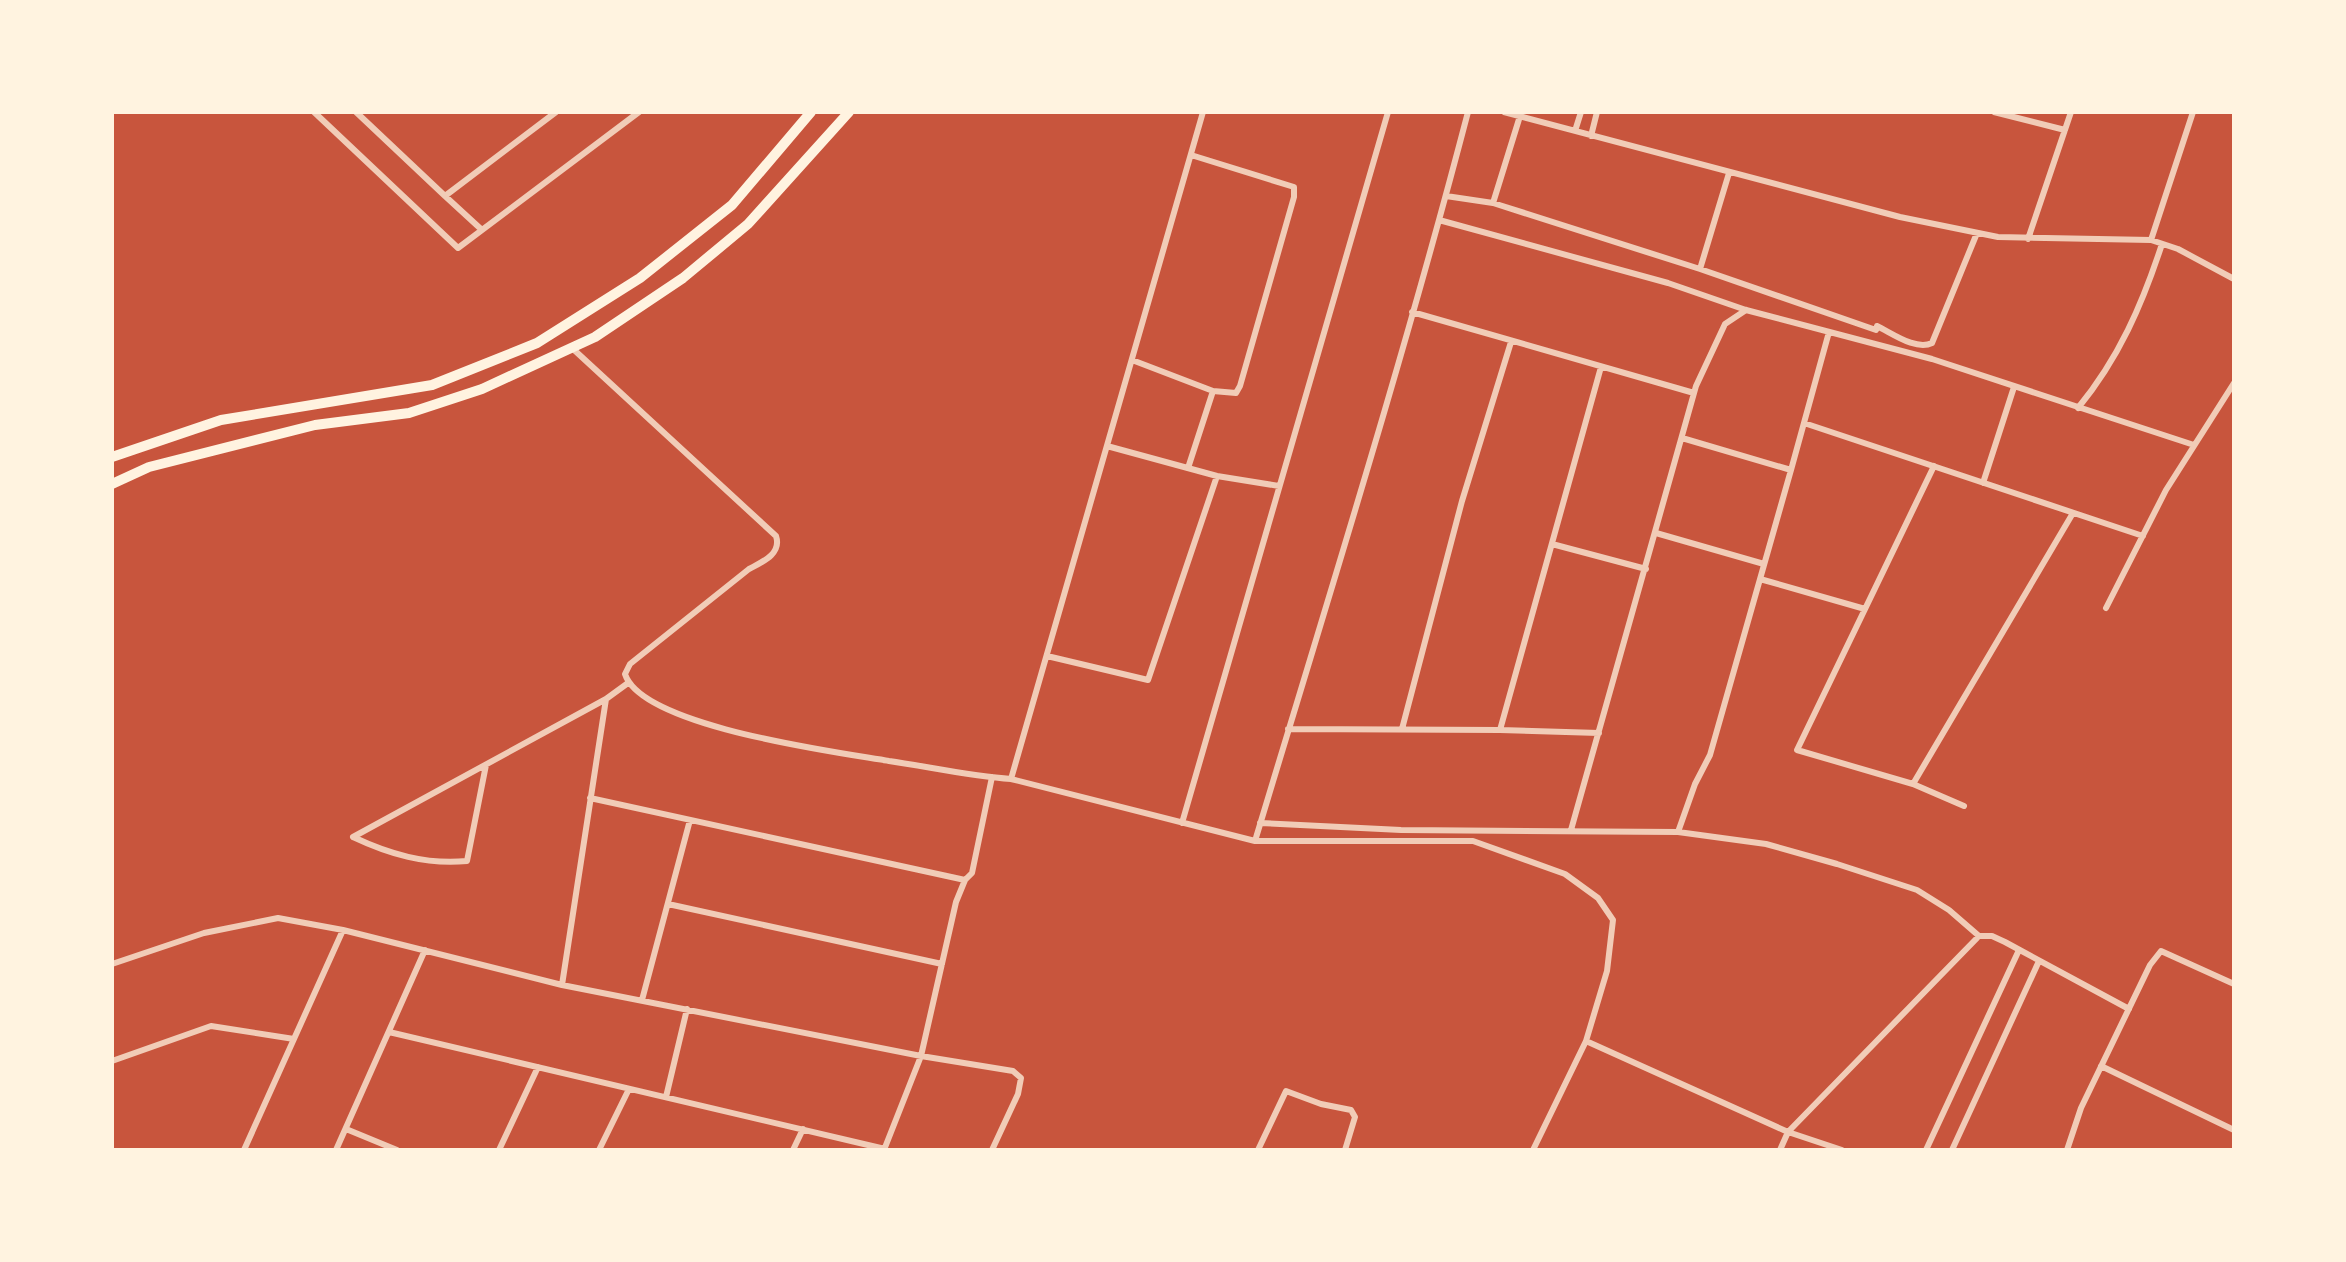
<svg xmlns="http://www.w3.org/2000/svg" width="2346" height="1262" viewBox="0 0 2346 1262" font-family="'DejaVu Sans',sans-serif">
  <rect width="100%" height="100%" fill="#c8553d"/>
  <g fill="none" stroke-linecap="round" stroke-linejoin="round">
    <path stroke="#f1ccb7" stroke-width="6" d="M 314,112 L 458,248 L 639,112
      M 356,112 L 445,196 L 556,112
      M 1504,112 L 1900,217 L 1998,237 L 2151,240 L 2178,249 L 2234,279
      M 1994,112 L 2065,130
      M 1575,131 L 1581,112
      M 1591,136 L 1597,112
      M 445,196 L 482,230
      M 1446,196 L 1493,203 L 1700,269 L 1876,330 L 1877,326 C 1892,333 1916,351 1932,343 L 1977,233
      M 1493,203 L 1520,116
      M 1439,220 L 1668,283 L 1746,310 L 1932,359 L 2194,445
      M 2028,239 L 2071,112
      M 2151,240 L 2193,112
      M 1700,269 L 1729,173
      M 1412,312 L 1694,393
      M 572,348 L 776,536 C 782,554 762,562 749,569 L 630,664 L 625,674 C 642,727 837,752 889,761 C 930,767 970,776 1011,779 L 1255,841 L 1473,841 L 1565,874 L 1598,898 L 1613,920 L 1607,971 L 1586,1041 L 1788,1132 L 1780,1150
      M 1132,360 L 1213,391 L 1236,393 L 1240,386 L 1294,197 L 1294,187 L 1191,155
      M 2078,408 C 2119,358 2142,305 2162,244
      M 1804,423 L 2143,536
      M 1682,438 L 1791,470 L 1829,332
      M 1107,446 L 1217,476 L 1279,486
      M 1188,468 L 1213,391
      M 1983,483 L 2014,387
      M 1656,533 L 1764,564
      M 1552,544 L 1646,569
      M 1760,579 L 1865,609
      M 2106,608 L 2166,490 L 2234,383
      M 1047,656 L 1148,680 L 1217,476
      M 1288,729 L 1500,730
      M 1402,729 L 1462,501 L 1511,342
      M 1599,733 L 1500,730 L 1601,367
      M 1011,779 L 1203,112
      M 1913,784 L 1797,750 L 1934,466
      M 590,798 L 965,880
      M 1964,806 L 1913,784 L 2073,513
      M 1182,823 L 1388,112
      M 1260,823 L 1401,830 L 1678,832 L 1695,784 L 1710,755 L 1791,470
      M 1571,830 L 1696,386 L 1725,324 L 1746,310
      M 1678,832 L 1766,844 L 1837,864 L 1917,890 L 1949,910 L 1979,936
      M 353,837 L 606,699
      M 353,837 C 389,854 426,865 467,861 L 486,765
      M 1255,841 C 1328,599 1404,357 1468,112
      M 668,904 L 942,964
      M 112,964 L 204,933 L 278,918 L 343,930 L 562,985 L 921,1056 L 1013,1071 L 1021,1078 L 1018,1094 L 992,1150
      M 562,985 L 606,699 L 628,683
      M 642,1000 L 690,820
      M 389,1032 L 885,1149
      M 112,1061 L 211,1026 L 294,1039
      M 2101,1066 L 2234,1130
      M 666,1097 L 687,1009
      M 346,1129 L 397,1150
      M 244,1150 L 343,930
      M 336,1150 L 425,950
      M 499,1150 L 538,1067
      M 599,1150 L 629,1089
      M 793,1150 L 803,1129
      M 884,1150 L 921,1056 L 956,902 L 965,880 L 972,873 L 992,777
      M 1258,1150 L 1286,1091 L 1321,1104 L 1351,1110 L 1355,1117 L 1345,1150
      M 1533,1150 L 1586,1041
      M 1842,1150 L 1788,1132 L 1979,936 L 1992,936 L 2005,942 L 2129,1009
      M 1926,1150 L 2019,950
      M 1952,1150 L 2039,961
      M 2067,1150 L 2081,1108 L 2150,965 L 2161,951 L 2234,984"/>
    <path stroke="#fff3e0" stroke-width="10" d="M 112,457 L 221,420 L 432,385 L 537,343 L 640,278 L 732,205 L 811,112
      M 112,484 L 149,467 L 315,425 L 409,413 L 482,389 L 595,337 L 683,278 L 748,224 L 849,112"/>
  </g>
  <rect width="2346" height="1262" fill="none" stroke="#fff3e0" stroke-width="228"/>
</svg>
